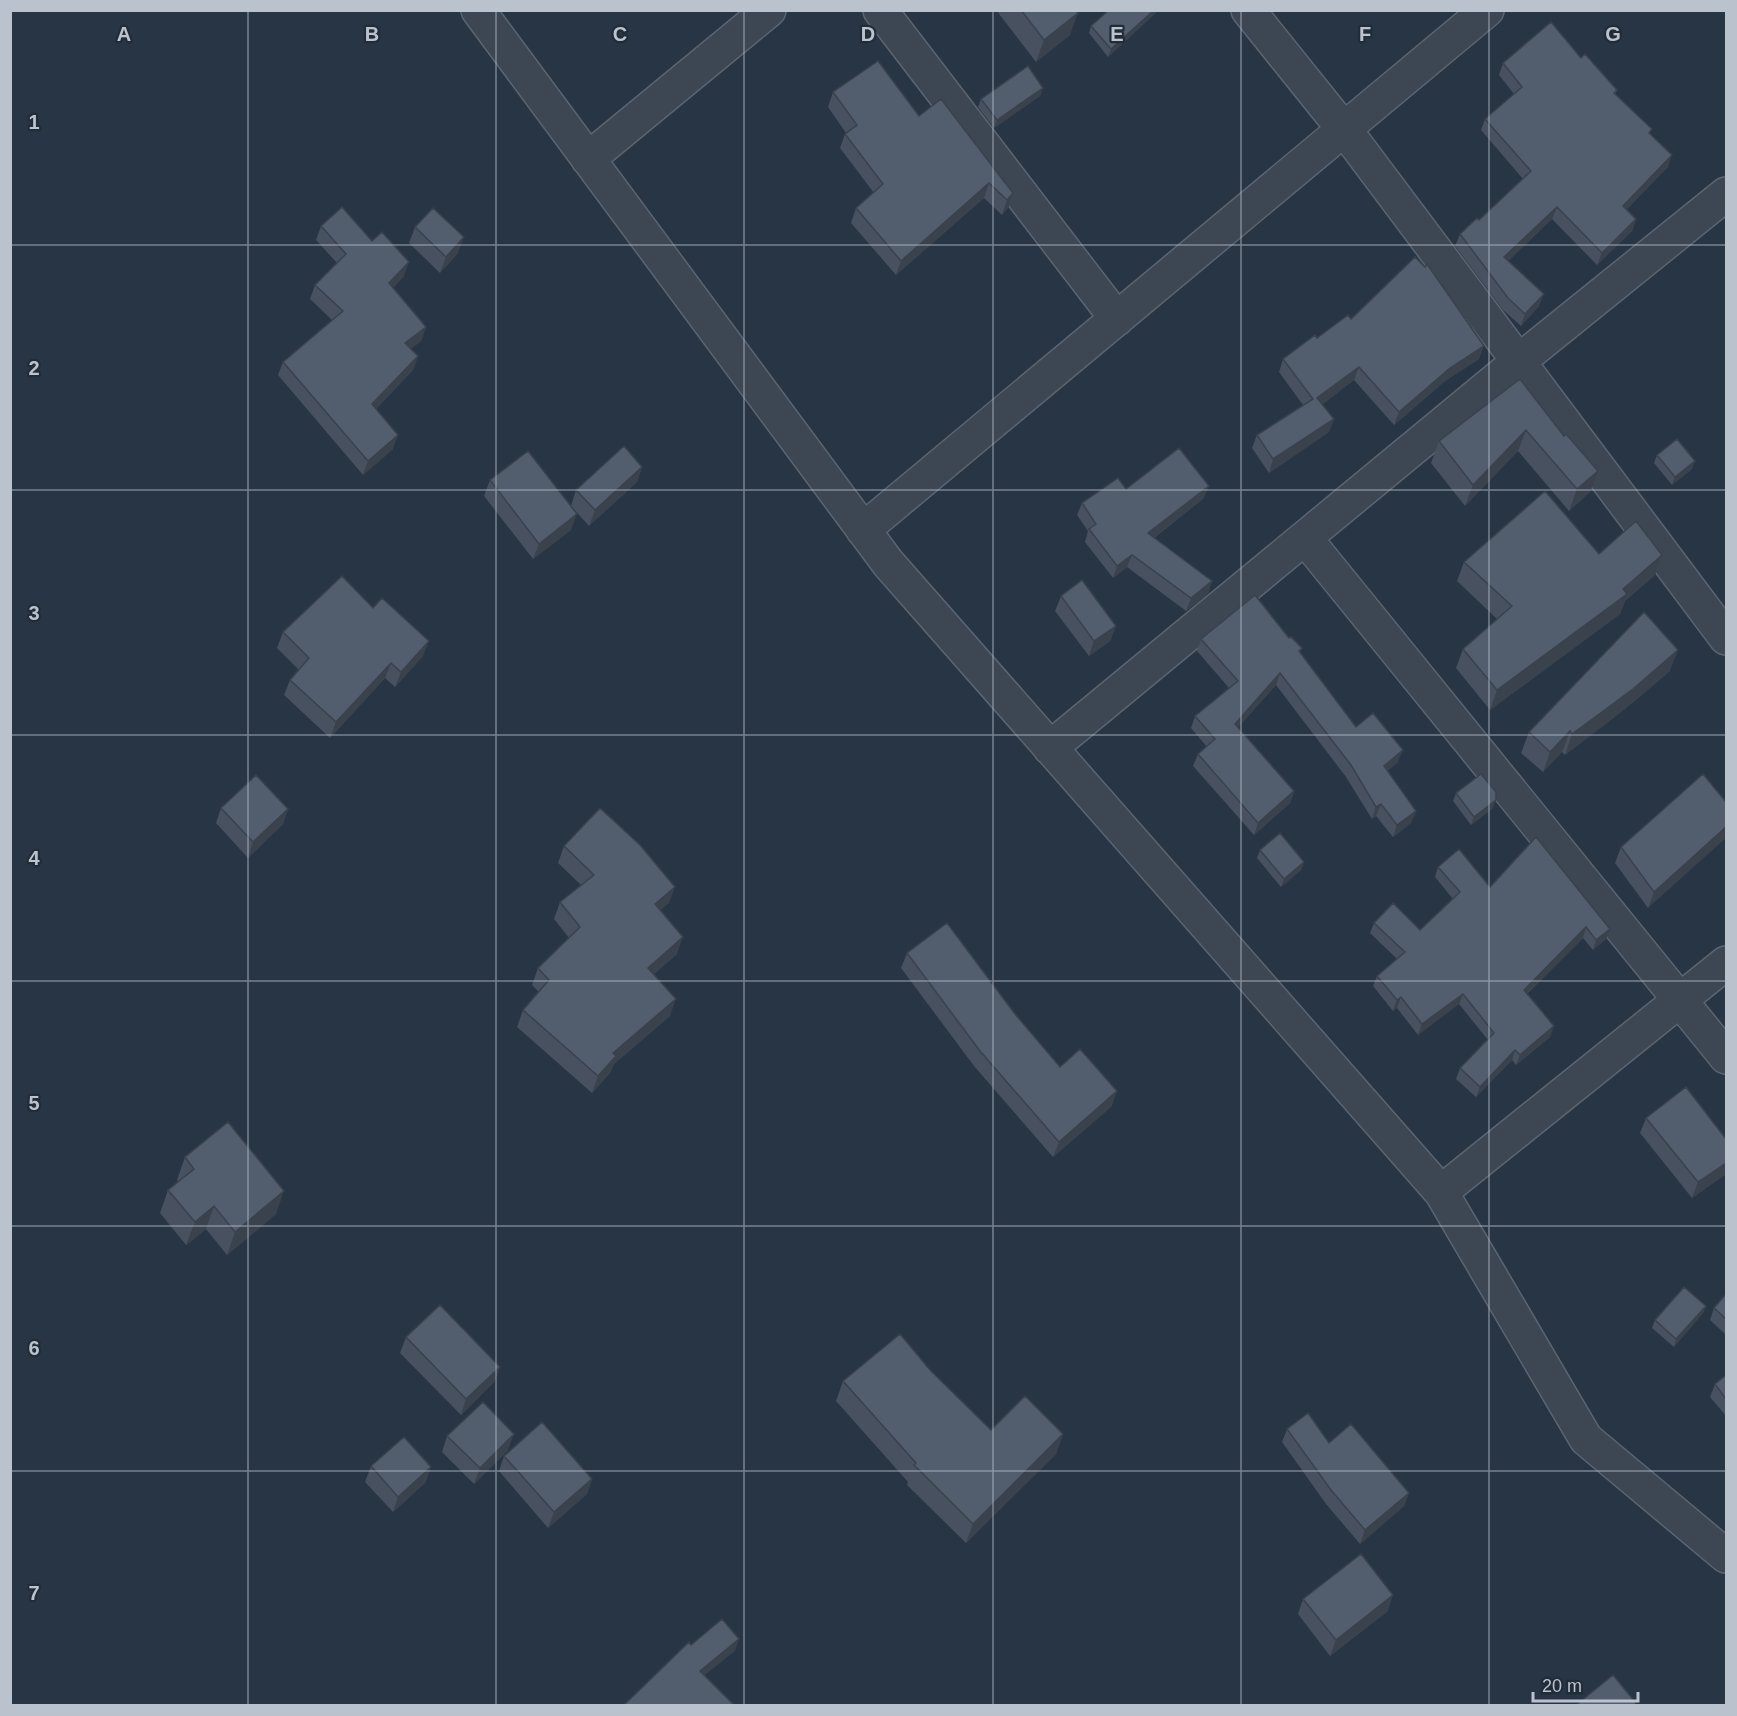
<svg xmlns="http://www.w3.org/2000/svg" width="1737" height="1716" viewBox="0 0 1737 1716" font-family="Arial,sans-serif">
  <rect width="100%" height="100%" fill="#283544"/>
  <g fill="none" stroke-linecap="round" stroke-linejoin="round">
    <defs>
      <path id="minor" d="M 478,10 L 888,563 L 1441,1192 L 1586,1439 L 1726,1556
        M 880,10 L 1117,319
        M 1248,10 L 1354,142 L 1726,638
        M 588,159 L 769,10
        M 863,530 L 1487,10
        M 1305,538 L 1726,1057
        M 1050,748 L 1519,361 L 1726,194
        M 1441,1192 L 1726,963"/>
    </defs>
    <use href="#minor" stroke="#5b6571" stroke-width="36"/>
    <use href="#minor" stroke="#3d4753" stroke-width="33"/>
  </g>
  <path fill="#47515f" d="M 996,10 L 1076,10 L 1070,35 L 1036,62 Z
    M 1159,10 L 1108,57 L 1089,33 L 1091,26 Z
    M 1581,58 L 1617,90 L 1615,95 L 1651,134 L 1668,167 L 1626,210 L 1636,219 L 1632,231 L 1597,265 L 1552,219 L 1508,261 L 1539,306 L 1521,326 L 1503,310 L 1455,246 L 1460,234 L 1479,220 L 1523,179 L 1481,130 L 1485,119 L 1514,94 L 1499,75 L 1503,63 Z
    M 1043,88 L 1040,96 L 994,128 L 978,107 L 981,99 Z
    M 833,92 L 919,116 L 1013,193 L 1008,208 L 1002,215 L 984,198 L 896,275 L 851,223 L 856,208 L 874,193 L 840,148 L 845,134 L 846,133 L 828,107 Z
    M 321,226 L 372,241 L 404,276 L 393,288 L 426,327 L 421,341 L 410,349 L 418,356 L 413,370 L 376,409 L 393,449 L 363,475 L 278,375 L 283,362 L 332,320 L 310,299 L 315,285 L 337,263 L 316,240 Z
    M 415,227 L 458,253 L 440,273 L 409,243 Z
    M 1351,319 L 1479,359 L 1445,381 L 1394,425 L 1354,380 L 1322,404 L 1334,419 L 1329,432 L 1269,473 L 1252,448 L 1257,435 L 1303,405 L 1279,372 L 1283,359 L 1317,338 Z
    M 1520,379 L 1590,492 L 1569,511 L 1518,451 L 1465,506 L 1431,463 L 1439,441 Z
    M 1657,455 L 1692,469 L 1672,485 L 1654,463 Z
    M 642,467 L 637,482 L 589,526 L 571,506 L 576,490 Z
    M 490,480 L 571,530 L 533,559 L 484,496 Z
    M 1126,489 L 1204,498 L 1154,538 L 1212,581 L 1208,594 L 1186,611 L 1127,567 L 1113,578 L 1085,542 L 1088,531 L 1077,515 L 1082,503 Z
    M 1599,554 L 1662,555 L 1655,575 L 1625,601 L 1620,614 L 1490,710 L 1456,668 L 1463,649 L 1497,619 L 1457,581 L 1464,562 Z
    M 1061,596 L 1116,626 L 1110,641 L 1089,656 L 1055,611 Z
    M 373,608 L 423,656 L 395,687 L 385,678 L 330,738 L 284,695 L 290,680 L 299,670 L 277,648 L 283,632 Z
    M 1289,638 L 1302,648 L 1300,652 L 1356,727 L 1398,762 L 1387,771 L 1416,811 L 1411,823 L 1393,837 L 1376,816 L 1372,819 L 1346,777 L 1276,685 L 1238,727 L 1294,791 L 1290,803 L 1254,835 L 1193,766 L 1198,754 L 1207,747 L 1191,728 L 1195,716 L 1229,688 L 1197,651 L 1201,639 Z
    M 1670,671 L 1625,709 L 1565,755 L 1562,752 L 1543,772 L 1521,753 L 1529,732 Z
    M 1456,793 L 1493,808 L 1471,825 L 1453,801 Z
    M 1726,802 L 1648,908 L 1615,863 L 1621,847 Z
    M 221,808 L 288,809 L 283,824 L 248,858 L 216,823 Z
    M 564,846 L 669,903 L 660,910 L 677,954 L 654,974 L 670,1016 L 614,1064 L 610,1073 L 592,1093 L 517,1027 L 523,1010 L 539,992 L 532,985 L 538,968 L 569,938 L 554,919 L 560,902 L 581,885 L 558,863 Z
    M 1260,850 L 1304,862 L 1301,870 L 1281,887 L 1257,858 Z
    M 1438,867 L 1490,887 L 1610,929 L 1606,939 L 1593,950 L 1583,938 L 1527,994 L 1550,1037 L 1516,1065 L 1512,1060 L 1476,1097 L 1456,1079 L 1460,1068 L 1488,1040 L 1459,1004 L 1418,1035 L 1397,1008 L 1393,1011 L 1373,986 L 1377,976 L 1397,959 L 1370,933 L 1374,923 L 1420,930 L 1453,899 L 1435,877 Z
    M 907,953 L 1060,1067 L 1112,1106 L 1053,1157 L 974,1066 L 901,968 Z
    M 1646,1118 L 1726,1139 L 1726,1174 L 1692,1198 L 1640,1133 Z
    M 185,1157 L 276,1214 L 227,1255 L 206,1229 L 186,1245 L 160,1213 L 168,1190 L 178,1182 L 177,1180 Z
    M 1726,1294 L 1726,1335 L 1710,1320 L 1714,1308 Z
    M 1706,1306 L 1703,1313 L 1674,1347 L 1652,1328 L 1655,1320 Z
    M 406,1337 L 500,1367 L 494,1382 L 461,1415 L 400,1353 Z
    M 930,1370 L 991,1430 L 1063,1434 L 1056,1454 L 966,1543 L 907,1485 L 908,1482 L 836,1401 L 843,1381 Z
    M 1726,1375 L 1726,1416 L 1710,1397 L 1715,1384 Z
    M 1287,1429 L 1329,1443 L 1409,1493 L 1404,1506 L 1360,1544 L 1326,1504 L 1282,1442 Z
    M 447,1436 L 508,1450 L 474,1484 L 442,1452 Z
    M 504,1456 L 592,1479 L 587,1494 L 548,1528 L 499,1471 Z
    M 371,1466 L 431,1467 L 425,1483 L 393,1512 L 365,1482 Z
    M 1303,1599 L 1388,1611 L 1330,1656 L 1298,1614 Z"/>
  <path fill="#39424d" d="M 1154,10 L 1159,10 L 1108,57 L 1111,49 Z
    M 1078,13 L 1070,35 L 1036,62 L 1044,40 Z
    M 1043,88 L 1040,96 L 994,128 L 997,120 Z
    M 1672,155 L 1668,167 L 1618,218 L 1623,206 Z
    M 989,183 L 984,198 L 896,275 L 901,261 Z
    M 1013,193 L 1008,208 L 1002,215 L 1007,200 Z
    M 1557,207 L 1552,219 L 1499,269 L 1504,257 Z
    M 1636,219 L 1632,231 L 1597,265 L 1602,253 Z
    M 464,237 L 458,253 L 440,273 L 446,257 Z
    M 409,262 L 404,276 L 384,297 L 389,283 Z
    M 1544,294 L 1539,306 L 1521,326 L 1525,314 Z
    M 426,327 L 421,341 L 400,357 L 405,343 Z
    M 1484,346 L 1479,359 L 1445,381 L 1394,425 L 1399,412 L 1450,368 Z
    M 418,356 L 413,370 L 367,418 L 372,404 Z
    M 1359,367 L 1354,380 L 1313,412 L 1317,398 Z
    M 1334,419 L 1329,432 L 1269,473 L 1273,459 Z
    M 1526,430 L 1518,451 L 1465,506 L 1473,485 Z
    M 398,435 L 393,449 L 363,475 L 368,461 Z
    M 1695,461 L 1692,469 L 1672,485 L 1675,477 Z
    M 642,467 L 637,482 L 589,526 L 595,510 Z
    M 1598,471 L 1590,492 L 1569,511 L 1577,489 Z
    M 1209,486 L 1204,498 L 1143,546 L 1148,533 Z
    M 577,514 L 571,530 L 533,559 L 539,544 Z
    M 1132,555 L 1127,567 L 1113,578 L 1117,566 Z
    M 1662,555 L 1655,575 L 1625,601 L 1620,614 L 1490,710 L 1497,690 L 1623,589 Z
    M 1212,581 L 1208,594 L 1186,611 L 1191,598 Z
    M 1116,626 L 1110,641 L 1089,656 L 1094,641 Z
    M 429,641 L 423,656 L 395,687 L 401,672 Z
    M 1678,650 L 1670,671 L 1625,709 L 1565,755 L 1572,734 Z
    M 391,663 L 385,678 L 330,738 L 336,722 Z
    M 1280,673 L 1276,685 L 1231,736 L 1235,724 Z
    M 1570,731 L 1562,752 L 1543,772 L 1550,752 Z
    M 1403,750 L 1398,762 L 1379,777 L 1384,766 Z
    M 1294,791 L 1290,803 L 1254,835 L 1258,823 Z
    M 1496,800 L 1493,808 L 1471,825 L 1474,817 Z
    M 1381,804 L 1376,816 L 1372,819 L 1376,807 Z
    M 288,809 L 283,824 L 248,858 L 253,842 Z
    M 1416,811 L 1411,823 L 1393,837 L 1397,825 Z
    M 1726,827 L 1726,838 L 1648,908 L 1654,892 Z
    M 1304,862 L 1301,870 L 1281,887 L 1284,879 Z
    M 675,887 L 669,903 L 649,920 L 655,904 Z
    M 1586,927 L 1583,938 L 1520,1000 L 1524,990 Z
    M 1610,929 L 1606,939 L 1593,950 L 1596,940 Z
    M 683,937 L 677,954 L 642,984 L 648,968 Z
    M 1463,994 L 1459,1004 L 1418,1035 L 1422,1024 Z
    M 1401,997 L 1397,1008 L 1393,1011 L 1397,1000 Z
    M 676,999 L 670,1016 L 614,1064 L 610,1073 L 592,1093 L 598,1076 L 613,1053 Z
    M 1554,1026 L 1550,1037 L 1516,1065 L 1520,1055 Z
    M 1515,1050 L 1512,1060 L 1476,1097 L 1480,1087 Z
    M 1117,1091 L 1112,1106 L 1053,1157 L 1059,1142 Z
    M 1726,1163 L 1726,1174 L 1692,1198 L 1698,1182 Z
    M 284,1191 L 276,1214 L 227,1255 L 235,1232 Z
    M 214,1206 L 206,1229 L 186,1245 L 195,1222 Z
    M 1706,1306 L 1703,1313 L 1674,1347 L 1676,1339 Z
    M 500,1367 L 494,1382 L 461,1415 L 466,1399 Z
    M 514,1434 L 508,1450 L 474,1484 L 480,1468 Z
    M 1063,1434 L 1056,1454 L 966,1543 L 973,1524 Z
    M 431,1467 L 425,1483 L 393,1512 L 398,1497 Z
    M 592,1479 L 587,1494 L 548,1528 L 554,1512 Z
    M 1409,1493 L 1404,1506 L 1360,1544 L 1365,1530 Z
    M 1393,1595 L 1388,1611 L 1330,1656 L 1336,1640 Z
    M 739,1639 L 735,1651 L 695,1683 L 700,1671 Z"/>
  <path fill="#525e6e" stroke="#39424d" stroke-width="1.5" d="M 1021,10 L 1076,10 L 1078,13 L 1044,40 Z
    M 1109,10 L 1154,10 L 1111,49 L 1091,26 Z
    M 1551,22 L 1581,58 L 1585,54 L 1617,90 L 1614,93 L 1652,129 L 1649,133 L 1672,155 L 1623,206 L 1636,219 L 1602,253 L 1557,207 L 1504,257 L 1544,294 L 1525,314 L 1508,298 L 1460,234 L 1477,218 L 1479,220 L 1531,171 L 1485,119 L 1522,87 L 1503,63 Z
    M 878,61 L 919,116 L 941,99 L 1013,193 L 1007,200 L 989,183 L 901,261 L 856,208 L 883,184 L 845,134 L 857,125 L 833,92 Z
    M 1028,66 L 1043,88 L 997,120 L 981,99 Z
    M 342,207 L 372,241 L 382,232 L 409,262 L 389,283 L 426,327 L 405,343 L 418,356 L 372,404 L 398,435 L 368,461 L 283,362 L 343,311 L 315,285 L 346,254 L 321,226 Z
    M 433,208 L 464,237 L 446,257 L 415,227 Z
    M 1415,257 L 1425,267 L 1427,264 L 1484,346 L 1450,368 L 1399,412 L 1359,367 L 1317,398 L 1334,419 L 1273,459 L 1257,435 L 1313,399 L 1283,359 L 1315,335 L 1317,338 L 1348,315 L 1351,319 Z
    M 1520,379 L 1564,436 L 1566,434 L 1598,471 L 1577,489 L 1526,430 L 1473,485 L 1439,441 Z
    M 1677,439 L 1695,461 L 1675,477 L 1657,455 Z
    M 624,446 L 642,467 L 595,510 L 576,490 Z
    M 1179,448 L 1209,486 L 1148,533 L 1212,581 L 1191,598 L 1132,555 L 1117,566 L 1089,529 L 1096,524 L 1082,503 L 1118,478 L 1126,489 Z
    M 528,451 L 577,514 L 539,544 L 490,480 Z
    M 1545,491 L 1599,554 L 1636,521 L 1662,555 L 1623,589 L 1627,594 L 1497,690 L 1463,649 L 1512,606 L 1464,562 Z
    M 342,576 L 373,608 L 382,598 L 429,641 L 401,672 L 391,663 L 336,722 L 290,680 L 309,658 L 283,632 Z
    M 1082,580 L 1116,626 L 1094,641 L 1061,596 Z
    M 1255,595 L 1289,638 L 1291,637 L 1302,648 L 1299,651 L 1356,727 L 1373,713 L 1403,750 L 1384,766 L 1416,811 L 1397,825 L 1381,804 L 1376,807 L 1351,765 L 1280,673 L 1235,724 L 1294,791 L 1258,823 L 1198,754 L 1215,739 L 1195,716 L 1238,681 L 1201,639 Z
    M 1644,612 L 1678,650 L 1633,689 L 1572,734 L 1570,731 L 1550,752 L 1529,732 Z
    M 1481,774 L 1496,792 L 1496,800 L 1474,817 L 1456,793 Z
    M 1703,774 L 1726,802 L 1726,827 L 1654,892 L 1621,847 Z
    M 256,775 L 288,809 L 253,842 L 221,808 Z
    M 600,808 L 640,845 L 675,887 L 655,904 L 683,937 L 648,968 L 676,999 L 613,1053 L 616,1056 L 598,1076 L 523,1010 L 549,980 L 538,968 L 580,927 L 560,902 L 594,875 L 564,846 Z
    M 1280,833 L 1304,862 L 1284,879 L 1260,850 Z
    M 1536,837 L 1610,929 L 1596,940 L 1586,927 L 1524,990 L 1554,1026 L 1520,1055 L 1515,1050 L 1480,1087 L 1460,1068 L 1494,1033 L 1463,994 L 1422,1024 L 1401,997 L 1397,1000 L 1377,976 L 1405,952 L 1374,923 L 1393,903 L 1420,930 L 1460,892 L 1438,867 L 1459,849 L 1490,887 Z
    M 947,923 L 1015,1014 L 1060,1067 L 1080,1049 L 1117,1091 L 1059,1142 L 980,1051 L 907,953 Z
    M 1686,1087 L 1726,1139 L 1726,1163 L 1698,1182 L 1646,1118 Z
    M 228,1122 L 284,1191 L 235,1232 L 214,1206 L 195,1222 L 168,1190 L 194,1169 L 185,1157 Z
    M 1684,1287 L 1706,1306 L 1676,1339 L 1655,1320 Z
    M 1726,1294 L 1726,1319 L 1714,1308 Z
    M 440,1305 L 500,1367 L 466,1399 L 406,1337 Z
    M 900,1334 L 930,1370 L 991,1430 L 1025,1396 L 1063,1434 L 973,1524 L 914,1465 L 916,1463 L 843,1381 Z
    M 1726,1375 L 1726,1399 L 1715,1384 Z
    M 483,1402 L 514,1434 L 480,1468 L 447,1436 Z
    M 1308,1413 L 1329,1443 L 1351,1424 L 1409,1493 L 1365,1530 L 1331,1490 L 1287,1429 Z
    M 542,1422 L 592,1479 L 554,1512 L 504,1456 Z
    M 404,1437 L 431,1467 L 398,1497 L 371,1466 Z
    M 1361,1554 L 1393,1595 L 1336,1640 L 1303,1599 Z
    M 722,1619 L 739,1639 L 700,1671 L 735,1706 L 623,1706 L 689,1642 L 691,1645 Z
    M 1613,1675 L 1636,1703 L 1634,1706 L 1575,1706 Z"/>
  <path fill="none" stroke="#bac2cd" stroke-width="1.5" stroke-opacity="0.55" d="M 248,10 L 248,1706M 496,10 L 496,1706M 744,10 L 744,1706M 993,10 L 993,1706M 1241,10 L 1241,1706M 1489,10 L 1489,1706M 10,245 L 1726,245M 10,490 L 1726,490M 10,735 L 1726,735M 10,981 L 1726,981M 10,1226 L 1726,1226M 10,1471 L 1726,1471"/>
  <g font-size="20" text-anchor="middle" font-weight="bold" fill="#bac2cd" stroke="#212c39" stroke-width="4.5" stroke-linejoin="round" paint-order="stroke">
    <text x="124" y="41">A</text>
    <text x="372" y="41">B</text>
    <text x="620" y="41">C</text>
    <text x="868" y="41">D</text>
    <text x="1117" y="41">E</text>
    <text x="1365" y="41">F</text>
    <text x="1613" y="41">G</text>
    <text x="34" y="129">1</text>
    <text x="34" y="375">2</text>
    <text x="34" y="620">3</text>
    <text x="34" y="865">4</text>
    <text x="34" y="1110">5</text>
    <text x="34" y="1355">6</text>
    <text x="34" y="1600">7</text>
  </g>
  <rect width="1737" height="1716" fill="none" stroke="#bac2cd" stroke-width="24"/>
  <path d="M1533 1692v9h105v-9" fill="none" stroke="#bac2cd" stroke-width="3"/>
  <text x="1542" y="1692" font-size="18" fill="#bac2cd" stroke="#212c39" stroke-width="4.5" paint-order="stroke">20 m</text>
</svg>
